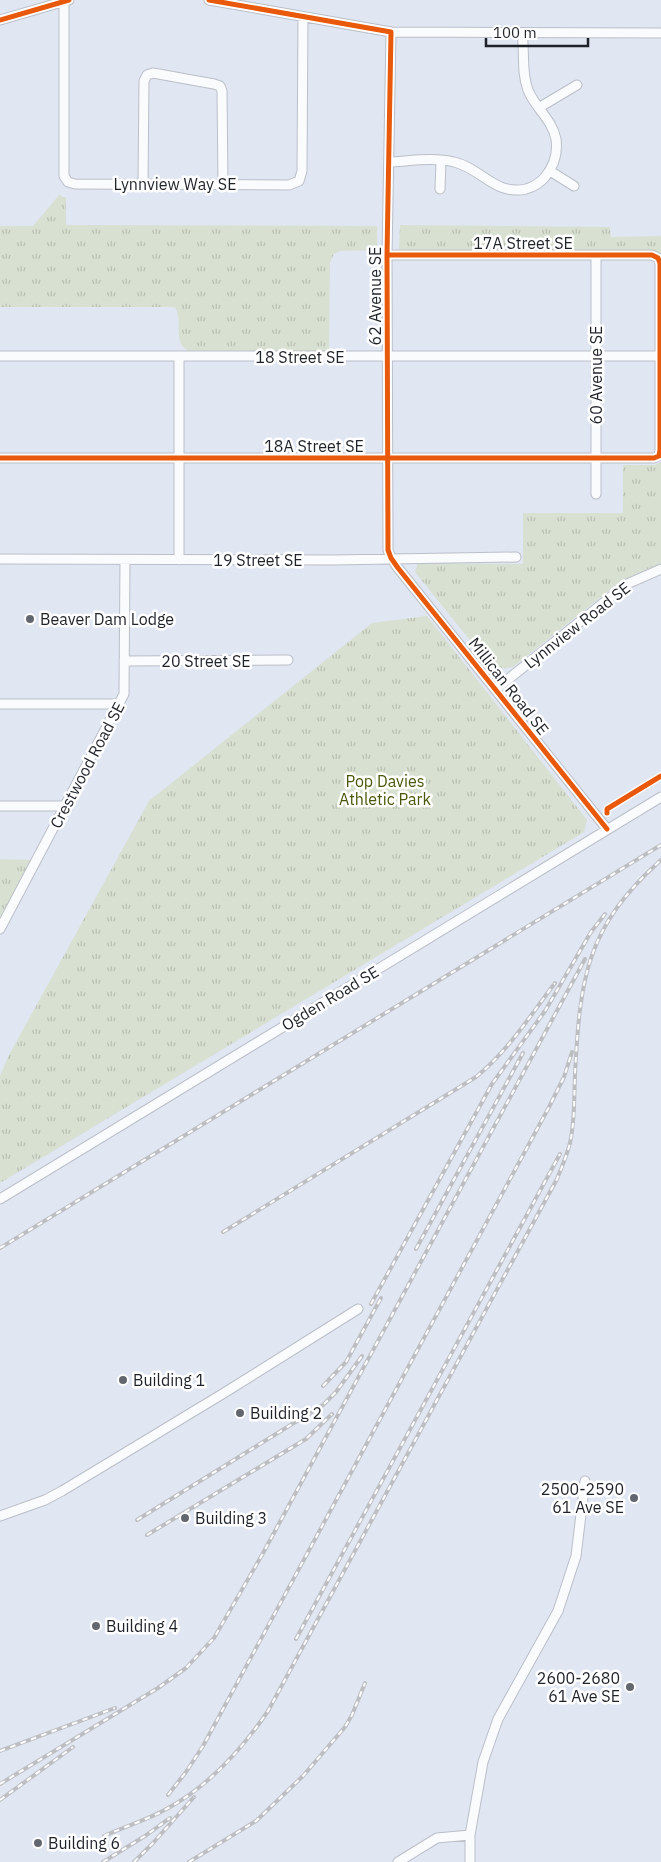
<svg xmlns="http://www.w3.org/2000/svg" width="661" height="1862" viewBox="0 0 661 1862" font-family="'IBM Plex Sans',sans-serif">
  <defs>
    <pattern id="park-tufts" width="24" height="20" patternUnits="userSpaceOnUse" patternTransform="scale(1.25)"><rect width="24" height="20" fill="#d8e0d1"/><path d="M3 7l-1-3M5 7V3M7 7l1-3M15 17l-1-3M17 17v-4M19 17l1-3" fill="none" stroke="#b9c0b3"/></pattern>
  </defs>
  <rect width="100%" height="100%" fill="#e0e6f2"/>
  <path fill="url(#park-tufts)" d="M 60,194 L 62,197 L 66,197 L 66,225 L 377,226 L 377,250 L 340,251 L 334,254 L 330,263 L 329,352 L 190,352 C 171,343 184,322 175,307 L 0,307 L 0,226 L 33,226 Z
    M 400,225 L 610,227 L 611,237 L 661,236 L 661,253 L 656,252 L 402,251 L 399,249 Z
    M 661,462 L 661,563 L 622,580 L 513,667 C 501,670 495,667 486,660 L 415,572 L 418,563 L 523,564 L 523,513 L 623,513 L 623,465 L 655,465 Z
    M 427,616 L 587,820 L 584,832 L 0,1183 L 0,1076 L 9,1055 L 149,801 L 372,623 Z
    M 0,859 L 31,860 L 0,919 Z"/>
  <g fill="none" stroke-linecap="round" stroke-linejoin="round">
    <defs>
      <path id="minor" d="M 209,0 L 391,32 L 661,33
        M 64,1 L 64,176 L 68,182 L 75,184 L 289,185 L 299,181 L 302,171 L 303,17
        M 0,20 L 69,0
        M 391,32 L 387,255 L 388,550 L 391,558 L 398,568 L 607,829
        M 540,107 L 577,85
        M 389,162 C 410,161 434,157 454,162 C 481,168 495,196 526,189 C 533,187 540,183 545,177 C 554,166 558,153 556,139 C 552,119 535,108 528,90 C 521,72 525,52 522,33
        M 550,171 L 574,186
        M 143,184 L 144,81 L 147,75 L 153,73 L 214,84 L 220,86 L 222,91 L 223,184
        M 440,189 L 441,161
        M 0,356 L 660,356
        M 179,357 L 179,560
        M 0,458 L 654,458 L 659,456 L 660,450 L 660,263 L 658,258 L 652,255 L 387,255
        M 596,494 L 596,255
        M 0,559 L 332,560 L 516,557
        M 124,661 L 288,660
        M 496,689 L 627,584 L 661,569
        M 0,704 L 120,704
        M 0,806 L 65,806
        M 0,929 L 124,694 L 125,560
        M 0,1199 L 661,797
        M 0,1516 L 45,1500 L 62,1491 L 224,1393 L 358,1309
        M 398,1862 L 437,1838 L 470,1835
        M 470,1862 L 470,1835 L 483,1762 L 498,1719 L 558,1611 L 576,1556 L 585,1481"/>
    </defs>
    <use href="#minor" stroke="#babfc8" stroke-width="11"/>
    <use href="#minor" stroke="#fafbfd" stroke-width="9"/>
    <defs>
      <path id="rail" d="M 223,1232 L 476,1077 C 508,1051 530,1016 555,983
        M 0,1248 L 661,845
        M 416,1249 L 523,1053
        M 371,1304 L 492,1084 L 545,1011 L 591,932 L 605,914
        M 323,1386 L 346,1362 L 381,1298
        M 137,1520 L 323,1405 L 336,1392 L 362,1356
        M 147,1535 L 306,1439 L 332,1414
        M 296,1639 L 560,1154
        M 0,1751 L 115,1708
        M 0,1784 L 158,1688 L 186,1668 L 214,1638 L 262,1555 L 585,959
        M 168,1795 L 186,1772 L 203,1746 L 548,1109 L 564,1077 L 572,1052
        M 0,1800 L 73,1747
        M 104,1836 C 126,1826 150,1819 170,1807 C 211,1784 242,1749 268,1711 L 557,1179 C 562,1167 567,1155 570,1143 C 575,1120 574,1097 575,1074 C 580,978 586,927 661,860
        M 103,1862 L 145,1836 L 170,1818
        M 134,1862 L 153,1843 L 194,1797
        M 189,1862 L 256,1821 L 303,1776 L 345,1727 L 352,1715 L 365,1683"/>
    </defs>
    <use href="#rail" stroke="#bcbec2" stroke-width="4"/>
    <use href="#rail" stroke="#fff" stroke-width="2" stroke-dasharray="5.5" stroke-linecap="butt"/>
    <defs>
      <path id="cycleway" d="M 209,0 L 391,32 L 387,255 L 388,550 L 391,558 L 398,568 L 607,829
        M 0,20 L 69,0
        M 0,458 L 654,458 L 659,456 L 660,450 L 660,263 L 658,258 L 652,255 L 387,255
        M 607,813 L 607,809 L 661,776"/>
    </defs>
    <use href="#cycleway" stroke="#fff" stroke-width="8"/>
    <use href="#cycleway" stroke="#e8590c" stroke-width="5"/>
  </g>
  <g fill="#62676f" stroke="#fff" stroke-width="2">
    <circle cx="30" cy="619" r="5"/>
    <circle cx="123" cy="1380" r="5"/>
    <circle cx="240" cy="1413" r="5"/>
    <circle cx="634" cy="1498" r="5"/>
    <circle cx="185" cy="1518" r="5"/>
    <circle cx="96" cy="1626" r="5"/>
    <circle cx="630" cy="1687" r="5"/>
    <circle cx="38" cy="1843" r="5"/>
  </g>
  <g text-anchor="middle" stroke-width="5" stroke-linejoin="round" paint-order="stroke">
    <g font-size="16" fill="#1e2229" stroke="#fff">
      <text x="175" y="190">Lynnview Way SE</text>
      <text x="523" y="249">17A Street SE</text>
      <text transform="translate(375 296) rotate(-90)" y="6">62 Avenue SE</text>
      <text x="300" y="363">18 Street SE</text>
      <text transform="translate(596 375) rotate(-90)" y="6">60 Avenue SE</text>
      <text x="314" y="452">18A Street SE</text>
      <text x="258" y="566">19 Street SE</text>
      <text transform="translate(577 625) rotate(-38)" y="6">Lynnview Road SE</text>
      <text x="206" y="667">20 Street SE</text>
      <text transform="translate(509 686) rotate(52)" y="6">Millican Road SE</text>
      <text transform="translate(87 765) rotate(-62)" y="6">Crestwood Road SE</text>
      <text transform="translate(330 998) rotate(-31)" y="6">Ogden Road SE</text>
    </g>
    <g font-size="16" fill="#1e2229" stroke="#fff" text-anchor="start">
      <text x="40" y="625">Beaver Dam Lodge</text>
      <text x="133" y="1386">Building 1</text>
      <text x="250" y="1419">Building 2</text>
      <text x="624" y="1495" text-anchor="end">2500-2590<tspan x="624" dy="18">61 Ave SE</tspan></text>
      <text x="195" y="1524">Building 3</text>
      <text x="106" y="1632">Building 4</text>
      <text x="620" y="1684" text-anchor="end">2600-2680<tspan x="620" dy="18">61 Ave SE</tspan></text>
      <text x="48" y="1849">Building 6</text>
    </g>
    <g font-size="16" fill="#4a580a" stroke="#fff">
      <text x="385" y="787">Pop Davies<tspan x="385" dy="18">Athletic Park</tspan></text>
    </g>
  </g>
  <path d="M486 38v8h102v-8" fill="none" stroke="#1e2229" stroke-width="2.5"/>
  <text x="493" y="38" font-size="15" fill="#1e2229" stroke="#ffffff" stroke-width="4" paint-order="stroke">100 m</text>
</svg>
